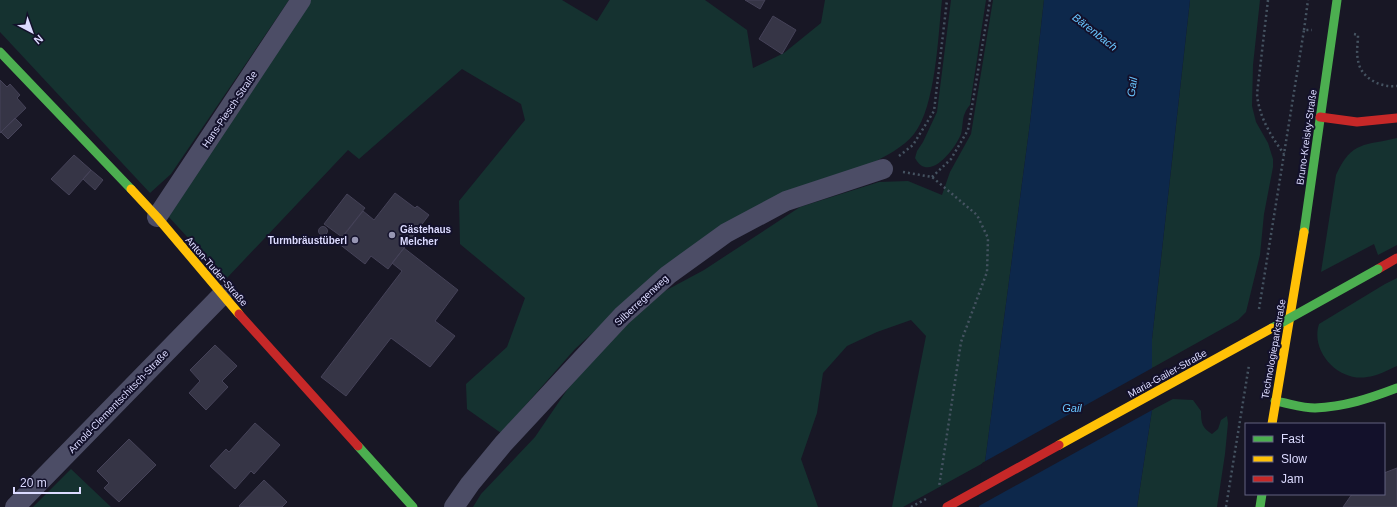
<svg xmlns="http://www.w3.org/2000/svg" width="1397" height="507" viewBox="0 0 1397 507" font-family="Arial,sans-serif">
  <rect width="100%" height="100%" fill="#181725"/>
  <path fill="#153230" d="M 0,0 L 289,0 L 171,174 L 150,193 L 0,32 Z
    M 309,0 L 562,0 L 597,21 L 610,0 L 705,0 L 747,30 L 753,68 L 784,53 L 821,23 L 825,0 L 942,0 C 938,35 936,106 914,134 C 903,148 885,156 869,165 L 655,276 L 575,349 L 501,433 L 467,409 L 466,384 L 507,347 L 525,298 L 460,244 L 459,201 L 525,120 L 521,104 L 462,69 L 359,159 L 348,150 L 226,279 L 167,215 Z
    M 951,0 L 986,0 L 970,105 C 968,107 966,110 965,113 C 962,119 963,127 961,134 C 955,149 929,184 915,158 L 917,151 L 923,142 L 937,112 Z
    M 993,0 L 1044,0 L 1030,123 L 985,462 L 903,507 L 892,507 L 926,336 L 911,320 L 877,332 L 847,346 L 823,373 L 817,413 L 801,459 L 818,507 L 473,507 L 481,494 L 535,437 L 567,390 L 608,342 L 663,292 L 704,270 L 800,207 L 879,182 L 908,181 L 942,195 L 950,172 L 971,134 Z
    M 1190,0 L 1260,0 L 1253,65 L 1252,106 L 1256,122 L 1268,143 L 1273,159 L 1273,167 L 1264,214 L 1260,255 L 1246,312 L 1238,320 L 1152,368 L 1152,339 Z
    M 1397,138 L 1397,245 L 1378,255 L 1374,244 L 1321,272 L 1336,175 C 1352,140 1365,146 1397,138 Z
    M 1397,278 L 1397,366 C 1388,370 1377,376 1367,377 C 1339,382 1310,352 1319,324 L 1385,284 Z
    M 1173,399 L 1193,400 L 1201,411 C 1201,423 1202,428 1212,434 L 1218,429 L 1221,420 L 1227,416 L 1228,423 L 1225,454 L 1217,507 L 1137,507 L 1152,410 Z
    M 71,469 L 111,507 L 33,507 Z"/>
  <path fill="#0d284b" d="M 1044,0 L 1190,0 L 1152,339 L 1152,410 L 1137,507 L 979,507 L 1030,123 Z"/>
  <path fill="#181725" d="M 1154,367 L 1154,409 L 977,507 L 982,463 Z"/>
  <path fill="#363546" stroke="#454258" d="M 745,0 L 765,0 L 760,9 Z
    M 773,16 L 796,30 L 782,54 L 759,39 Z
    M 0,80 L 7,87 L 10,84 L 20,95 L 17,98 L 26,108 L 0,133 Z
    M 15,118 L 22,125 L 8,139 L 1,132 Z
    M 74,155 L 91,170 L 69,195 L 51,179 Z
    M 91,170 L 103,180 L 95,190 L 83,179 Z
    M 395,193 L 415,208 L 417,206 L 429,215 L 388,269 L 371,256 L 365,264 L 338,243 L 363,211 L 374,220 Z
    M 347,194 L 365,208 L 342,237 L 324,224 Z
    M318.5 231a4.5 4.5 0 1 1 9 0a4.5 4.5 0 1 1-9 0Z
    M 404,248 L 458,290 L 435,321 L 455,336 L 430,367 L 391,338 L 346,396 L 321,377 L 402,271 L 392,263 Z
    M 215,345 L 237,366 L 222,381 L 228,387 L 206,410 L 189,393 L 200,381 L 190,370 Z
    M 255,423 L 280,445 L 254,474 L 251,471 L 235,489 L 210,466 L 226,449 L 229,452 Z
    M 129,439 L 156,465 L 119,502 L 104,488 L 109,483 L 97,471 Z
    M 1397,468 L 1397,507 L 1343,507 L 1352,494 L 1384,494 L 1384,473 Z
    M 264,480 L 287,502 L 282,507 L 240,507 L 239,506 Z"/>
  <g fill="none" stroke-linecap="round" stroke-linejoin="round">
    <path stroke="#455361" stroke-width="2.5" stroke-dasharray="2 3" stroke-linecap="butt" d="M 1268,0 L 1257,94 C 1259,117 1271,136 1284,154
      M 1304,30 L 1308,0
      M 1354,34 L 1358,35 C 1358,43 1356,52 1358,60 C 1360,78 1381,88 1397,86
      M 899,156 L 913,145 L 934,111 L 947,0
      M 903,172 L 932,177 L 977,215 L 988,238 L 987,272 L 961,342 L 939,487
      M 932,177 L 951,159 L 968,130 L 990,0
      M 1259,309 L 1304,30 L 1312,30
      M 1226,507 L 1249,365"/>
    <path stroke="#4c4d66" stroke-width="20" d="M 157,217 L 301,0
      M 15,507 L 222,295
      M 454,507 L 470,484 L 503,444 L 622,316 L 668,275 L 726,233 L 786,201 L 883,169"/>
    <path stroke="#4caf50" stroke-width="9" d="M 0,52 L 131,189
      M 1304,232 L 1337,0
      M 1275,401 C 1288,403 1302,408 1315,408 C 1344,407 1371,398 1397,388
      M 358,446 L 413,507
      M 1260,507 L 1262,494"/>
    <path stroke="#ffc107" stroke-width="9" d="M 131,189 L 157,217 L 239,314
      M 1272,424 L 1304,232"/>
    <path stroke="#c62828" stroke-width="9" d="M 1320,117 L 1357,122 L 1397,118
      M 1378,269 L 1397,258
      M 239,314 L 358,446"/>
    <path stroke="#455361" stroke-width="2.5" stroke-dasharray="2 3" stroke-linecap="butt" d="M 911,507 L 926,499"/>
    <path stroke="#4caf50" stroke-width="9" d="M 1272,328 L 1378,269"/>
    <path stroke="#ffc107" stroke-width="9" d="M 1059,445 L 1272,328"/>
    <path stroke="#c62828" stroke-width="9" d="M 947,507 L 1059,445"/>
  </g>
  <g fill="#9796b3" stroke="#13112b" stroke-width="1.5">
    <circle cx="392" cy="235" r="4"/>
    <circle cx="355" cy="240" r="4"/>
  </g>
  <g text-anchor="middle" stroke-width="4" stroke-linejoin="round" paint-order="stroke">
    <g font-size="10" fill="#dcdbff" stroke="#13112b">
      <text transform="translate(229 109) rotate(-56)" y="4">Hans-Piesch-Straße</text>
      <text transform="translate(1306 137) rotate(-82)" y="4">Bruno-Kreisky-Straße</text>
      <text transform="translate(217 271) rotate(49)" y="4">Anton-Tuder-Straße</text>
      <text transform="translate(641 300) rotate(-43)" y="4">Silberregenweg</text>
      <text transform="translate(1273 349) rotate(-80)" y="4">Technologieparkstraße</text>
      <text transform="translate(1167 373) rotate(-29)" y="4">Maria-Gailer-Straße</text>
      <text transform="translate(118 401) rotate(-46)" y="4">Arnold-Clementschitsch-Straße</text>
    </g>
    <g font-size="10" font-weight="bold" fill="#dcdbff" stroke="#13112b" text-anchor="start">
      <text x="400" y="233">Gästehaus<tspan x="400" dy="12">Melcher</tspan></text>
      <text x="347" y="244" text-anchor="end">Turmbräustüberl</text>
    </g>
    <g font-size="11" font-style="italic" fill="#69c6ff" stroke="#13112b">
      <text transform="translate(1095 32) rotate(38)" y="4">Bärenbach</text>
      <text transform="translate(1132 87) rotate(-82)" y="4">Gail</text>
      <text x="1072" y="412">Gail</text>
    </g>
  </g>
  <rect x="1245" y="423" width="140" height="72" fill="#13112b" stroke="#636280"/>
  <rect x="1253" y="436" width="20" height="6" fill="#4caf50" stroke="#636280"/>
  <text x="1281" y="443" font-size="12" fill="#dcdbff">Fast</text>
  <rect x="1253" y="456" width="20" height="6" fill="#ffc107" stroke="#636280"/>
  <text x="1281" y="463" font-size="12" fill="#dcdbff">Slow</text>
  <rect x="1253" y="476" width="20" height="6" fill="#c62828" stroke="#636280"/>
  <text x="1281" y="483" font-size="12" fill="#dcdbff">Jam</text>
  <g transform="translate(32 32) rotate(139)" stroke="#13112b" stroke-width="3" paint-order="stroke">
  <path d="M0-3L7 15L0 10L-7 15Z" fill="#dcdbff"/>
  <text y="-6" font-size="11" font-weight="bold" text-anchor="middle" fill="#dcdbff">N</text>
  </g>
  <path d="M14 487v6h66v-6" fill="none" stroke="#dcdbff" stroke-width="2"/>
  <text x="20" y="487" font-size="12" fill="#dcdbff" stroke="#13112b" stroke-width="3" paint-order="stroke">20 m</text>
</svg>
